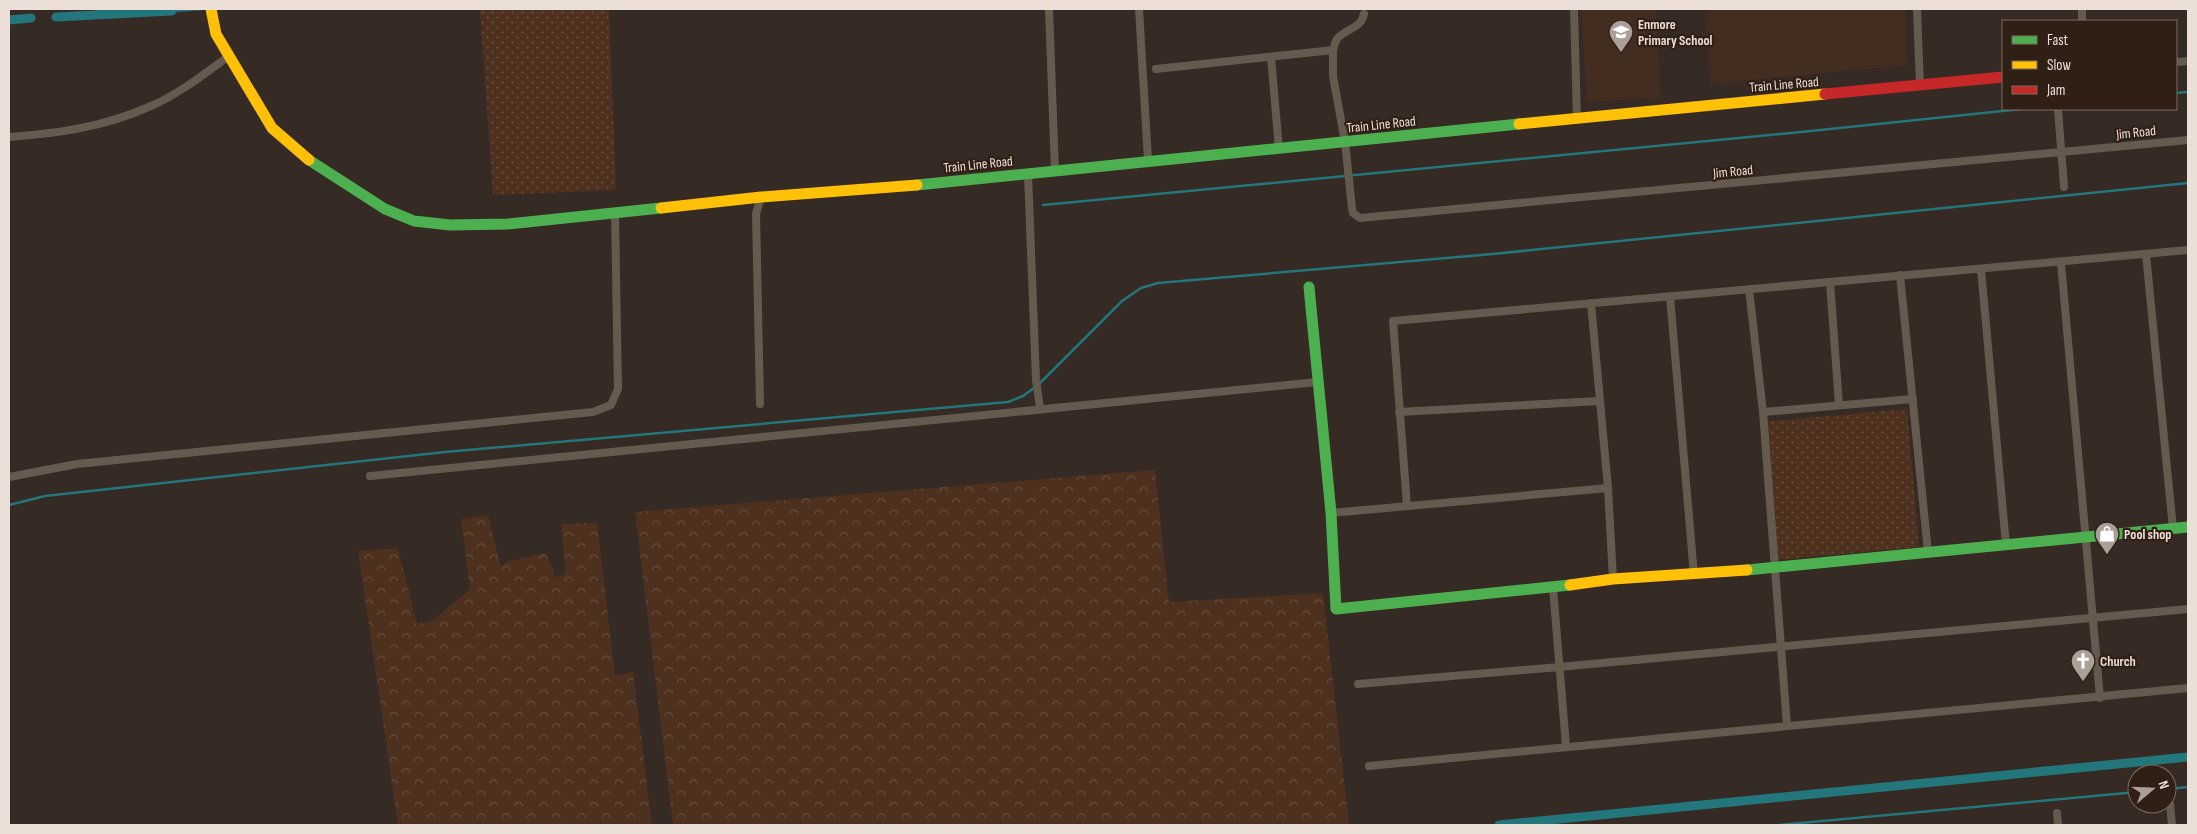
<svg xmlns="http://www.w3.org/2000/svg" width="2197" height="834" viewBox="0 0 2197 834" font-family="'Sofia Sans Condensed',sans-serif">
  <defs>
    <pattern id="grass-dots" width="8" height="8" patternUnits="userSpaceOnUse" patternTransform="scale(1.25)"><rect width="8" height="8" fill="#4d301e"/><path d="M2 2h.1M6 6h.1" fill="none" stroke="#674e3e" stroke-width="1.8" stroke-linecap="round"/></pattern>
    <pattern id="forest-crowns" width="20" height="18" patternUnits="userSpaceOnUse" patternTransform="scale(1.25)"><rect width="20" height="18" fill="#4d301e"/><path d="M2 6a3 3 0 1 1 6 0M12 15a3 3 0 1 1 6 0" fill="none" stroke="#674e3e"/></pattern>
  </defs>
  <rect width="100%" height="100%" fill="#352a24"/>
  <path fill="#432d20" d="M 1581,9 L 1656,9 L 1661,98 L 1587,102 Z
    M 1706,9 L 1905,9 L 1907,65 L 1710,84 Z"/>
  <path fill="url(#grass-dots)" d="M 480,9 L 609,9 L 616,190 L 493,195 Z
    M 1907,409 L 1919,547 L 1775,560 L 1762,422 Z"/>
  <path fill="url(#forest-crowns)" d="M 1155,470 L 1169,602 L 1323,593 L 1349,825 L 673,825 L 635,512 Z
    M 488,515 L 501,568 L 506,562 L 546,553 L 556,578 L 566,573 L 561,524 L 597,523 L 615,675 L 633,672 L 652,825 L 398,825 L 358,551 L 398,548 L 417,624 L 432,621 L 470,589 L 461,519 Z"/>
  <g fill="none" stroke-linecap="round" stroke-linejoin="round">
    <path stroke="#23767c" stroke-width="2.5" d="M 172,11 L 202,9
      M 2176,93 L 2188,92
      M 1043,205 L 1801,132 L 2022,109
      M 1039,384 L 1122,301 L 1141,288 L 1158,283 L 1493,254 L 2188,183
      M 9,505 L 45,496 L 445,452 L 1008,402 L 1023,396 L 1035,387
      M 2167,789 L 2188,787
      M 1779,825 L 2137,792"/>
    <path stroke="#23767c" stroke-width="9" d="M 56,17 L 172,11
      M 9,20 L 31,18
      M 1499,825 L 2188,757"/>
    <path stroke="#655a4e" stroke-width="8" d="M 1049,9 L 1055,170
      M 1139,9 L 1148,160
      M 1574,9 L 1577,118
      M 1917,9 L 1920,86
      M 2082,9 L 2082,21
      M 1333,50 L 1333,76 L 1345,142 L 1352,208 L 1353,213 L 1360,218 L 2188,140
      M 1271,57 L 1279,149
      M 2176,62 L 2188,61
      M 1156,69 L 1333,50 C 1334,47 1335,42 1337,39 C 1346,28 1361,29 1364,14
      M 2058,109 L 2064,187
      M 9,137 C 60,133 104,127 151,106 C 179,94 204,74 229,56
      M 1028,174 L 1036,380 L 1040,408
      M 2146,254 L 2173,529
      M 2061,263 L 2100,698
      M 1981,269 L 2006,545
      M 1900,275 L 1928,552
      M 1830,282 L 1839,405
      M 1749,289 L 1763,412 L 1787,726
      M 1670,296 L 1694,575
      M 1591,303 L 1608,488 L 1613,579
      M 760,404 L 756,214 L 761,197
      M 1399,412 L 1599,401
      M 1763,412 L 1913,399
      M 370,476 L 1317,382
      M 9,477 L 77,464 L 593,412 L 611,405 L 618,389 L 615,213
      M 1407,506 L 1393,321 L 2188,250
      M 1331,513 L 1608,488
      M 1553,588 L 1566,746
      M 1358,684 L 1559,667 L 2188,609
      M 1369,766 L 2188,688
      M 2170,804 L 2172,825
      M 2057,813 L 2058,825"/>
    <path stroke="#4caf50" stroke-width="11" d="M 309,160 L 385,209 L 414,221 L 450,225 L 508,224 L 661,208
      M 917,185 L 1519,124
      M 1309,287 L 1331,513 L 1336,609 L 1570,585
      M 1747,570 L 2188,527"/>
    <path stroke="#ffc107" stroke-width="11" d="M 211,9 L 216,34 L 272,128 L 309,160
      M 1519,124 L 1825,94
      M 661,208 L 761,197 L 917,185
      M 1570,585 L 1613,579 L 1747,570"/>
    <path stroke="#c62828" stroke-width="11" d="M 1825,94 L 2003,77"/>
  </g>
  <defs>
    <symbol id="school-pin" viewBox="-11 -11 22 30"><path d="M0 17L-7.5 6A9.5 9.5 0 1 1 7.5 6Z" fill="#aba099" stroke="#301f14"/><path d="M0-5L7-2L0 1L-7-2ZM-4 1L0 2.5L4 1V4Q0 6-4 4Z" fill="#fff"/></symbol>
    <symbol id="shop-pin" viewBox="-11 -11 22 30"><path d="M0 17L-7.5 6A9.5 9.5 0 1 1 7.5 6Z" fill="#aba099" stroke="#301f14"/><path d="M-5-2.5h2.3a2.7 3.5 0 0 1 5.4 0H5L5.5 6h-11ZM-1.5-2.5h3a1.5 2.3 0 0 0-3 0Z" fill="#fff"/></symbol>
    <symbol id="church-pin" viewBox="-11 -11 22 30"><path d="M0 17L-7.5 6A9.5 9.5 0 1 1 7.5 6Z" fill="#aba099" stroke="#301f14"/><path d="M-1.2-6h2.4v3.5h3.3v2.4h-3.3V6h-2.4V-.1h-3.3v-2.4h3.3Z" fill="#fff"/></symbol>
  </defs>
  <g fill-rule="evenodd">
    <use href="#school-pin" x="1607" y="18" width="28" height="38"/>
    <use href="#shop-pin" x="2093" y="520" width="28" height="38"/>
    <use href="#church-pin" x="2069" y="647" width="28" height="38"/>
  </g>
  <g text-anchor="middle" stroke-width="4.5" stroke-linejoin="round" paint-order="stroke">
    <g font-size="14" font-weight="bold" fill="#ebdfd8" stroke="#301f14" text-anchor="start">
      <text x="1638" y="29">Enmore<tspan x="1638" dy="16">Primary School</tspan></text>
      <text x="2124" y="539">Pool shop</text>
      <text x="2100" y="666">Church</text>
    </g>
    <g font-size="14" fill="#ebdfd8" stroke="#301f14">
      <text transform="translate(1784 84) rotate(-5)" y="5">Train Line Road</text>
      <text transform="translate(1381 124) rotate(-6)" y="5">Train Line Road</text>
      <text transform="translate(2136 132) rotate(-6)" y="5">Jim Road</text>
      <text transform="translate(978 164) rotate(-6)" y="5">Train Line Road</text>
      <text transform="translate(1733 171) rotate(-5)" y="5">Jim Road</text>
    </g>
  </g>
  <rect width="2197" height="834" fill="none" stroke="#ebdfd8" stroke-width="20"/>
  <rect x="2002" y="20" width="175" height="90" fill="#301f14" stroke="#7b6c62"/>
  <rect x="2012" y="36" width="25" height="8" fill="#4caf50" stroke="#7b6c62"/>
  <text x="2047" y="45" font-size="15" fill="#ebdfd8">Fast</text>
  <rect x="2012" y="61" width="25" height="8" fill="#ffc107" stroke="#7b6c62"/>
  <text x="2047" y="70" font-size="15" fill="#ebdfd8">Slow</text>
  <rect x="2012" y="86" width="25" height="8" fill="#c62828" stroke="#7b6c62"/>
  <text x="2047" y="95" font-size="15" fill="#ebdfd8">Jam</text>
  <g transform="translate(2152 789) rotate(71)"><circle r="24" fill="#301f14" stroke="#7b6c62"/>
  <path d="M0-4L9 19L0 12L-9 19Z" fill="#aba099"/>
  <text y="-8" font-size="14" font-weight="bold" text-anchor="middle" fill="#ebdfd8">N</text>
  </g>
</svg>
